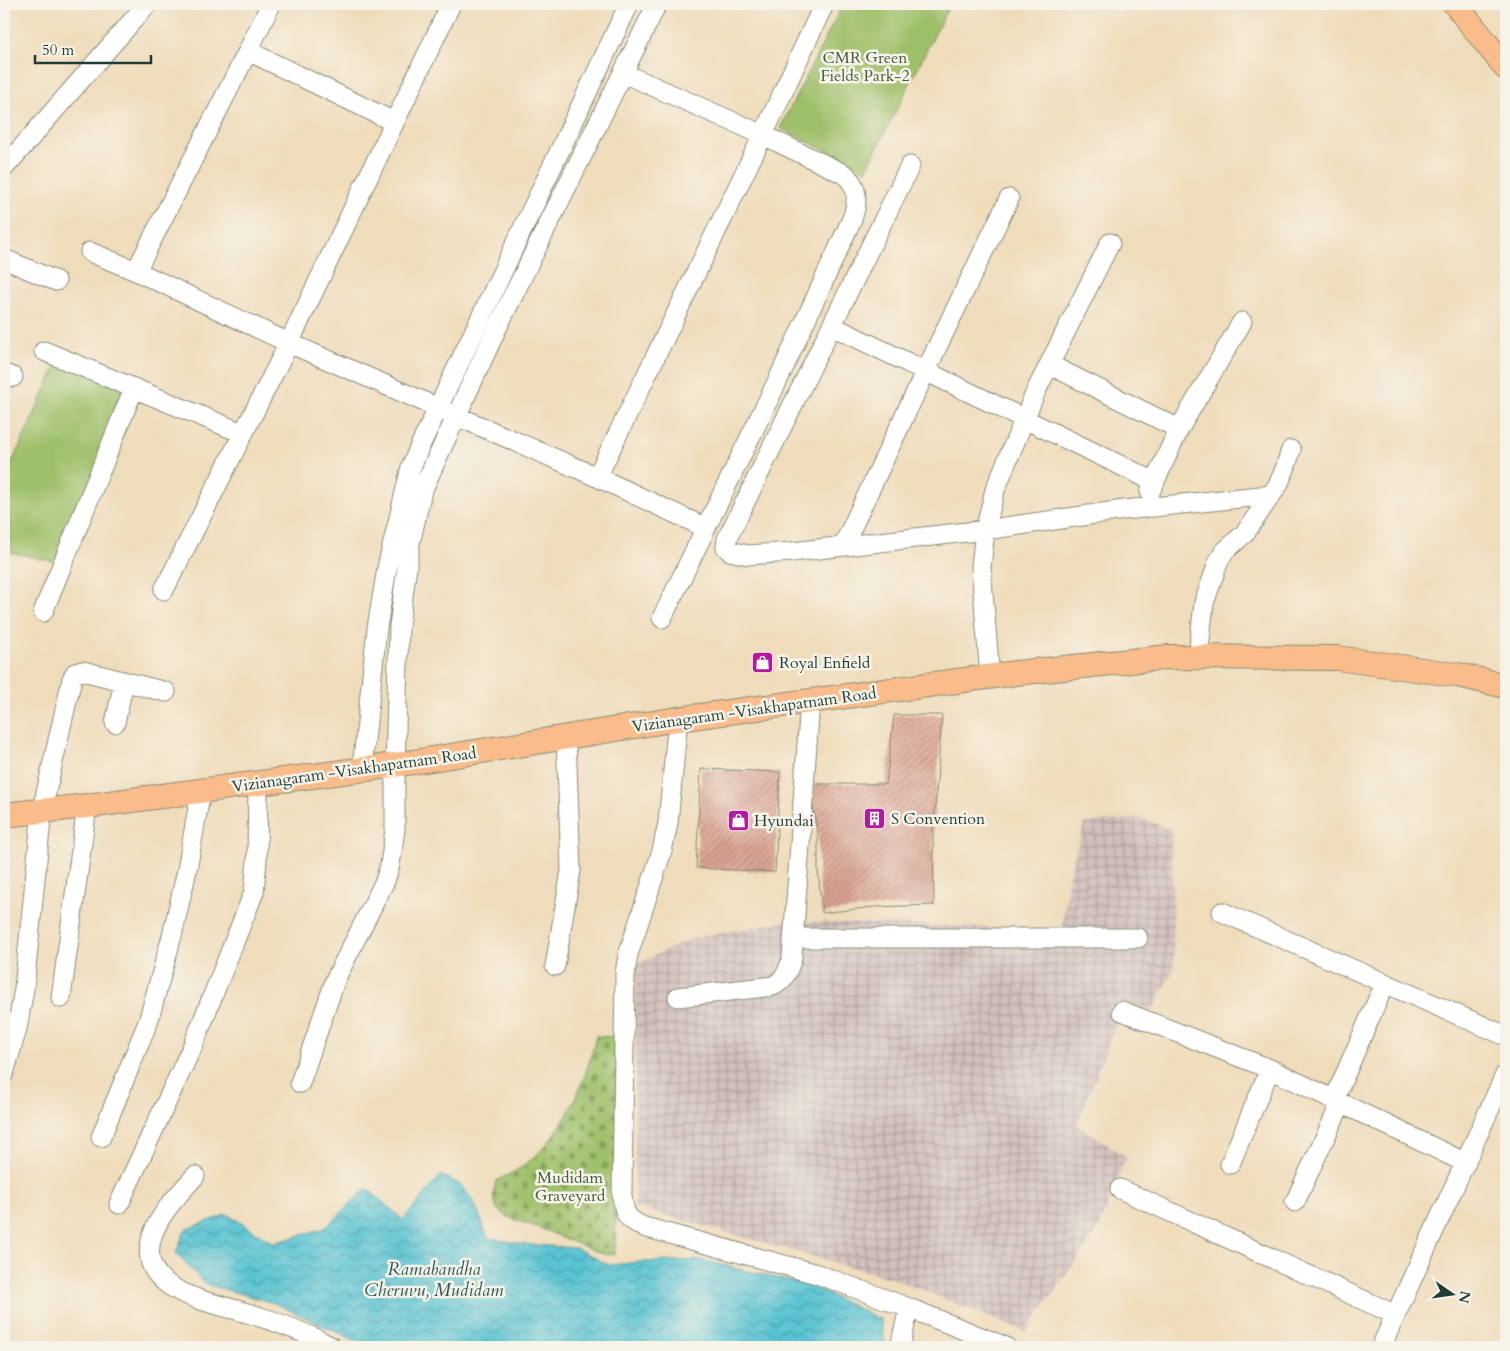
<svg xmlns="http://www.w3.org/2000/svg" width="1510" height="1351" viewBox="0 0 1510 1351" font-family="Cardo,serif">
  <defs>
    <pattern id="industrial-grid" width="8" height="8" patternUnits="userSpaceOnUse" patternTransform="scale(1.25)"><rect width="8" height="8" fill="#d1c0bc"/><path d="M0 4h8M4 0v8" fill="none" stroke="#a99d9a"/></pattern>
    <pattern id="cemetery-stones" width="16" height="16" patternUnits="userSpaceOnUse" patternTransform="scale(1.25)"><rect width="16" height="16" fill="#9ec069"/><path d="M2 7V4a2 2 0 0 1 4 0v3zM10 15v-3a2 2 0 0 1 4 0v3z" fill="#809d57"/></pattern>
    <pattern id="water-waves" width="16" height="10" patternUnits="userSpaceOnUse" patternTransform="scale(1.25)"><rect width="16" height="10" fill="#58c3d2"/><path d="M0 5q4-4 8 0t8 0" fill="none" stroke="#48a0ab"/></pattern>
    <pattern id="building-hatch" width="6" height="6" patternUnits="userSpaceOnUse" patternTransform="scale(1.25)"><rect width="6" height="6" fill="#dba393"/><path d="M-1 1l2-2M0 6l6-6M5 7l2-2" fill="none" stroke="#b18679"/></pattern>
  </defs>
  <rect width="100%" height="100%" fill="#f7f3e8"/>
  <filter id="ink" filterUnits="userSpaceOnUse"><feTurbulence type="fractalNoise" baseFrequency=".02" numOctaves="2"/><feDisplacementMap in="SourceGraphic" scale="10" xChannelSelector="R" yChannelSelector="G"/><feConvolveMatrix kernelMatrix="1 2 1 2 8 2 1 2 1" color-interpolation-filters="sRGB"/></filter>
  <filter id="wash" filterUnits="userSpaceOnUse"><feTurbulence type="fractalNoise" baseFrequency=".0096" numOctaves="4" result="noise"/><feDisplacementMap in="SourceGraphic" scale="20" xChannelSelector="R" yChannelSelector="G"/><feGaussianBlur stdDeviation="1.12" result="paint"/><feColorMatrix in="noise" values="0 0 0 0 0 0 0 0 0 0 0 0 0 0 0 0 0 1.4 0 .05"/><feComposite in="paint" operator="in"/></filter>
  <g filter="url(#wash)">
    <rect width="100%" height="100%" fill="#efdcba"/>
    <path fill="url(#industrial-grid)" d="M 1141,818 L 1171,830 L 1174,969 L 1152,1011 L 1124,1003 L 1077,1125 L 1126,1157 L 1099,1228 L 1026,1332 L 894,1279 L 635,1207 L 636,964 L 693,938 L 786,921 L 1062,930 L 1069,874 L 1085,823 Z"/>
    <path fill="url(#cemetery-stones)" stroke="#5e7e4e" d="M 596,1036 L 618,1037 L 618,1150 L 615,1254 L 603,1254 L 542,1229 L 508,1217 L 497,1209 L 493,1195 L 496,1181 C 505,1176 515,1172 523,1166 C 564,1136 585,1084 596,1036 Z"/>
    <path fill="#9ec069" stroke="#5e7e4e" d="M 843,4 L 950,4 L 866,170 L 780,128 Z
      M 58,362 L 129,391 L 56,562 L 4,551 L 4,480 Z"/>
    <path fill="url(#water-waves)" stroke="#3c8083" d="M 441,1175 L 461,1185 L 475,1204 L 488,1238 L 523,1244 L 576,1248 L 609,1265 L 640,1262 L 701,1260 L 811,1286 L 880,1319 L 885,1343 L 880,1347 L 367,1347 L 361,1343 L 274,1303 L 205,1284 L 176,1253 L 185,1230 L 227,1214 L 274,1243 L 325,1228 L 367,1188 L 403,1220 Z"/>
    <g id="blocks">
      <path fill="url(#building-hatch)" d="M 894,715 L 942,715 L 933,833 L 934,905 L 874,907 L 822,913 L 818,870 L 818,834 L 812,802 L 814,784 L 886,784 Z
        M 701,769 L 780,772 L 775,872 L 696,868 Z"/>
    </g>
  </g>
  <g filter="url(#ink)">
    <use href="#blocks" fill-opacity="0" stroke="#878c77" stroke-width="1"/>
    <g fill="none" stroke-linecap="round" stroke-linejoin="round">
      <defs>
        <path id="minor" d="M 248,51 L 394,122
          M 623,73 L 763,135 L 844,174 C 859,186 858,202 852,219 L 777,382 L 662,618
          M 910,166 L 727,539 L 726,547 L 730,551 L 748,555 L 792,552 L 985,530 L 1124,510 L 1270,495
          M 4,168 L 147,4
          M 90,252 L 136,271 L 289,343 L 597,477 L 706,528
          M 4,259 L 56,281
          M 136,271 L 248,51 L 271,4
          M 832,326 L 1155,482
          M 44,351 L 242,433
          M 1050,365 L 1179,429
          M 4,374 L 13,377
          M 597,477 L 763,135 L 824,4
          M 1150,492 L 1179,429 L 1242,322
          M 843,546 L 940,341 L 1009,199
          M 164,590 L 289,343 L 451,4
          M 43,612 L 134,388
          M 1198,657 L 1204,603 L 1219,560 L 1225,551 L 1245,533 L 1278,485 L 1285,469 L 1291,450
          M 990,677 L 981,567 L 985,530 L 995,490 L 1036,391 L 1110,243
          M 678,719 L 668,823 L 662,851 L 628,955 L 625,973 L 622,1195 C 624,1214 626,1219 644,1227 L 817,1274 L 909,1308 L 1006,1347
          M 115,723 L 124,682
          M 362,769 L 377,628 L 387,568 L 411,467 L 420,446 L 629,4
          M 1222,912 L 1506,1036
          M 793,938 L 1138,938
          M 555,966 L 571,870 L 566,737
          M 678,997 L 773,986 C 785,980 788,971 792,958 L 810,701
          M 61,998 L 87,806
          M 1122,1011 L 1270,1069 L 1466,1163
          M 4,1073 L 17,1029 L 24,989 L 42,810 L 72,679 L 75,673 L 83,671 L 166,692
          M 300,1083 L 336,978 L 385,881 L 390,865 L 395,830 L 395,765 L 399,626 L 410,544 L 422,491 L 496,330 L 657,4
          M 1334,1100 L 1385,983
          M 101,1137 L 148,1022 L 172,936 L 187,870 L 201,791
          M 1230,1164 L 1270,1069
          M 195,1176 C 181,1192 162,1211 154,1231 C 130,1291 208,1301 247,1313 C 276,1321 305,1332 332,1347
          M 1120,1189 L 1396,1315
          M 1295,1202 L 1341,1103
          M 119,1204 L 194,1043 L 254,892 L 257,860 L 258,783
          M 900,1347 L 909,1308
          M 1381,1347 L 1506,1073"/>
        <path id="major" d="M 1455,4 L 1506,68
          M 4,815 L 87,806 L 395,765 L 678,719 L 1016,673 L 1169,657 L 1337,658 L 1458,675 L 1506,686"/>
      </defs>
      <use href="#minor" stroke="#878c77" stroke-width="21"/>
      <use href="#major" stroke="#878c77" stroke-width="26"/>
      <use href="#minor" stroke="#fff" stroke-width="19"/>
      <use href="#major" stroke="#f9bc8a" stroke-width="24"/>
    </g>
  </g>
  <defs>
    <symbol id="shop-square" viewBox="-11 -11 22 22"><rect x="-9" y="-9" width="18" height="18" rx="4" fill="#b5179e" stroke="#f7f3e8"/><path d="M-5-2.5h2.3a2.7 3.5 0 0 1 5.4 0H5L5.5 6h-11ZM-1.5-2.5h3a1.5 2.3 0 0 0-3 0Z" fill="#fff"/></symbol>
    <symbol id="building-square" viewBox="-11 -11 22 22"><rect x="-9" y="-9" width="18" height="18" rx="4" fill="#b5179e" stroke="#f7f3e8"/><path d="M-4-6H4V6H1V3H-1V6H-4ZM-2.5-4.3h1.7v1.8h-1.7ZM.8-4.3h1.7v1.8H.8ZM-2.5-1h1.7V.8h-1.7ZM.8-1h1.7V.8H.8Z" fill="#fff"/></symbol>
  </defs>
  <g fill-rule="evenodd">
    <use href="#shop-square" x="750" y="650" width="25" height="25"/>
    <use href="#building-square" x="862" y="806" width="25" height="25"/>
    <use href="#shop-square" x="726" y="808" width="25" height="25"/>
  </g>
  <g text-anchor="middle" stroke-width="5" stroke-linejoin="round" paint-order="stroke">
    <g font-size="16" fill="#3f5e41" stroke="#f7f3e8">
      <text x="865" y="63">CMR Green<tspan x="865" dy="18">Fields Park-2</tspan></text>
      <text x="570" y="1183">Mudidam<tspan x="570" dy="18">Graveyard</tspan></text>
    </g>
    <g font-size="16" fill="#1f3d34" stroke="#f7f3e8" text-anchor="start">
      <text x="779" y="668">Royal Enfield</text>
      <text x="891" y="824">S Convention</text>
      <text x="754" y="826">Hyundai</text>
    </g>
    <g font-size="16" fill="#1f3d34" stroke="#f7f3e8">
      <text transform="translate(754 709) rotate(-8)" y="6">Vizianagaram -Visakhapatnam Road</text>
      <text transform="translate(354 769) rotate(-8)" y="6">Vizianagaram -Visakhapatnam Road</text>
    </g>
    <g font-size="18" font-style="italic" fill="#2d5e5c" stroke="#f7f3e8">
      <text x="434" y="1275">Ramabandha<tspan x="434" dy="21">Cheruvu, Mudidam</tspan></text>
    </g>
  </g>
  <rect width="1510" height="1351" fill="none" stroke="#f7f3e8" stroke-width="20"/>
  <g transform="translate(1452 1294) rotate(103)" stroke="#f7f3e8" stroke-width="4" paint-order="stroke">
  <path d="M0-4L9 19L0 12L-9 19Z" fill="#1f3d34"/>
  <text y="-8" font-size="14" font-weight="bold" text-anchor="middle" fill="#1f3d34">N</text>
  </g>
  <path d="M35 55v8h116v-8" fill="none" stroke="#1f3d34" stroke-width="2.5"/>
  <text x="42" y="55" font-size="15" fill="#1f3d34" stroke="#f7f3e8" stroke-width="4" paint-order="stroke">50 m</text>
</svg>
